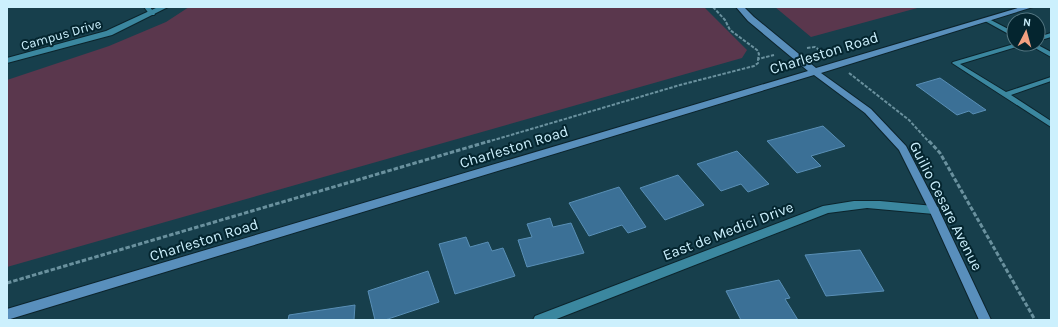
<svg xmlns="http://www.w3.org/2000/svg" width="1058" height="327" viewBox="0 0 1058 327" font-family="Karla,sans-serif">
  <rect width="100%" height="100%" fill="#173f4c"/>
  <path fill="#5a374d" d="M 189,7 L 704,7 L 747,50 L 742,58 L 7,267 L 7,80 L 109,46 L 166,22 Z
    M 775,7 L 921,7 L 811,37 Z"/>
  <path fill="#3b7096" stroke="#598fb6" d="M 940,78 L 986,110 L 973,114 L 969,111 L 957,115 L 916,85 Z
    M 823,126 L 845,146 L 811,156 L 821,166 L 797,173 L 767,141 Z
    M 737,151 L 769,184 L 748,192 L 741,184 L 721,191 L 697,164 Z
    M 678,175 L 704,205 L 665,220 L 640,188 Z
    M 619,187 L 646,227 L 628,233 L 622,225 L 589,236 L 569,203 Z
    M 550,218 L 553,227 L 571,223 L 584,253 L 527,267 L 518,240 L 532,237 L 527,224 Z
    M 466,237 L 470,247 L 488,242 L 492,251 L 503,248 L 515,276 L 455,294 L 439,244 Z
    M 860,250 L 884,291 L 826,296 L 805,255 Z
    M 428,271 L 439,302 L 385,320 L 375,320 L 368,291 Z
    M 779,280 L 790,298 L 785,299 L 798,320 L 741,320 L 726,291 Z
    M 355,305 L 354,320 L 288,320 L 289,315 Z"/>
  <g fill="none" stroke-linecap="round" stroke-linejoin="round">
    <defs>
      <path id="lane" d="M 144,7 L 150,7 L 155,14 L 154,15 L 150,15 Z
        M 987,18 L 1014,32 L 1014,37 L 985,21 L 984,20 Z
        M 1051,33 L 1051,37 L 1038,41 L 1038,37 Z
        M 1014,44 L 1024,44 L 1023,45 L 960,64 L 1006,92 L 1051,77 L 1051,81 L 1011,95 L 1051,121 L 1051,127 L 952,63 L 953,62 Z
        M 1028,44 L 1036,44 L 1051,52 L 1051,57 Z"/>
      <path id="street" d="M 158,7 L 168,7 L 112,35 L 7,63 L 7,58 L 106,31 Z
        M 854,201 L 880,201 L 934,206 L 938,207 L 939,210 L 938,213 L 934,214 L 867,208 L 828,213 L 554,320 L 533,320 L 535,316 L 823,206 Z"/>
      <path id="secondary" d="M 736,7 L 744,7 L 754,17 L 816,68 L 1021,7 L 1033,7 L 821,73 L 871,109 L 906,146 L 939,210 L 991,320 L 979,320 L 929,210 L 899,150 L 865,113 L 814,75 L 7,320 L 7,309 L 808,71 L 748,21 Z"/>
    </defs>
    <use href="#lane" stroke="#0c242c" stroke-width="2"/>
    <use href="#street" stroke="#0c242c" stroke-width="2"/>
    <use href="#secondary" stroke="#0c242c" stroke-width="2"/>
    <path stroke="#6a919e" stroke-width="2" stroke-dasharray="3.5 1.5" stroke-linecap="butt" d="M 713,7 L 725,20 L 730,30 L 757,50 L 759,54 L 758,59
      M 807,48 L 815,47 L 827,55
      M 849,73 L 909,120 L 929,142
      M 487,142 L 680,85 L 754,66 L 758,63 L 758,59 L 774,55"/>
    <path stroke="#6a919e" stroke-width="3" stroke-dasharray="4.5 2" stroke-linecap="butt" d="M 929,141 L 940,153 L 1035,320
      M 7,283 L 490,141"/>
    <use href="#lane" fill="#3b879f" fill-rule="evenodd"/>
    <use href="#street" fill="#3b879f" fill-rule="evenodd"/>
    <use href="#secondary" fill="#598fbc" fill-rule="evenodd"/>
  </g>
  <g text-anchor="middle" stroke-width="4" stroke-linejoin="round" paint-order="stroke">
    <g font-size="13" fill="#ccf0fd" stroke="#04252f">
      <text transform="translate(61 34) rotate(-16)" y="5">Campus Drive</text>
    </g>
    <g font-size="15" fill="#ccf0fd" stroke="#04252f">
      <text transform="translate(824 53) rotate(-17)" y="5">Charleston Road</text>
      <text transform="translate(514 147) rotate(-17)" y="5">Charleston Road</text>
      <text transform="translate(946 206) rotate(63)" y="5">Guilio Cesare Avenue</text>
      <text transform="translate(728 231) rotate(-21)" y="5">East de Medici Drive</text>
      <text transform="translate(204 240) rotate(-17)" y="5">Charleston Road</text>
    </g>
  </g>
  <rect width="1058" height="327" fill="none" stroke="#ccf0fd" stroke-width="16"/>
  <g transform="translate(1026 32) rotate(6)"><circle r="19" fill="#04252f" stroke="#547681"/>
  <path d="M0-3L7 15L0 10L-7 15Z" fill="#f2a080"/>
  <text y="-6" font-size="11" font-weight="bold" text-anchor="middle" fill="#ccf0fd">N</text>
  </g>
</svg>
